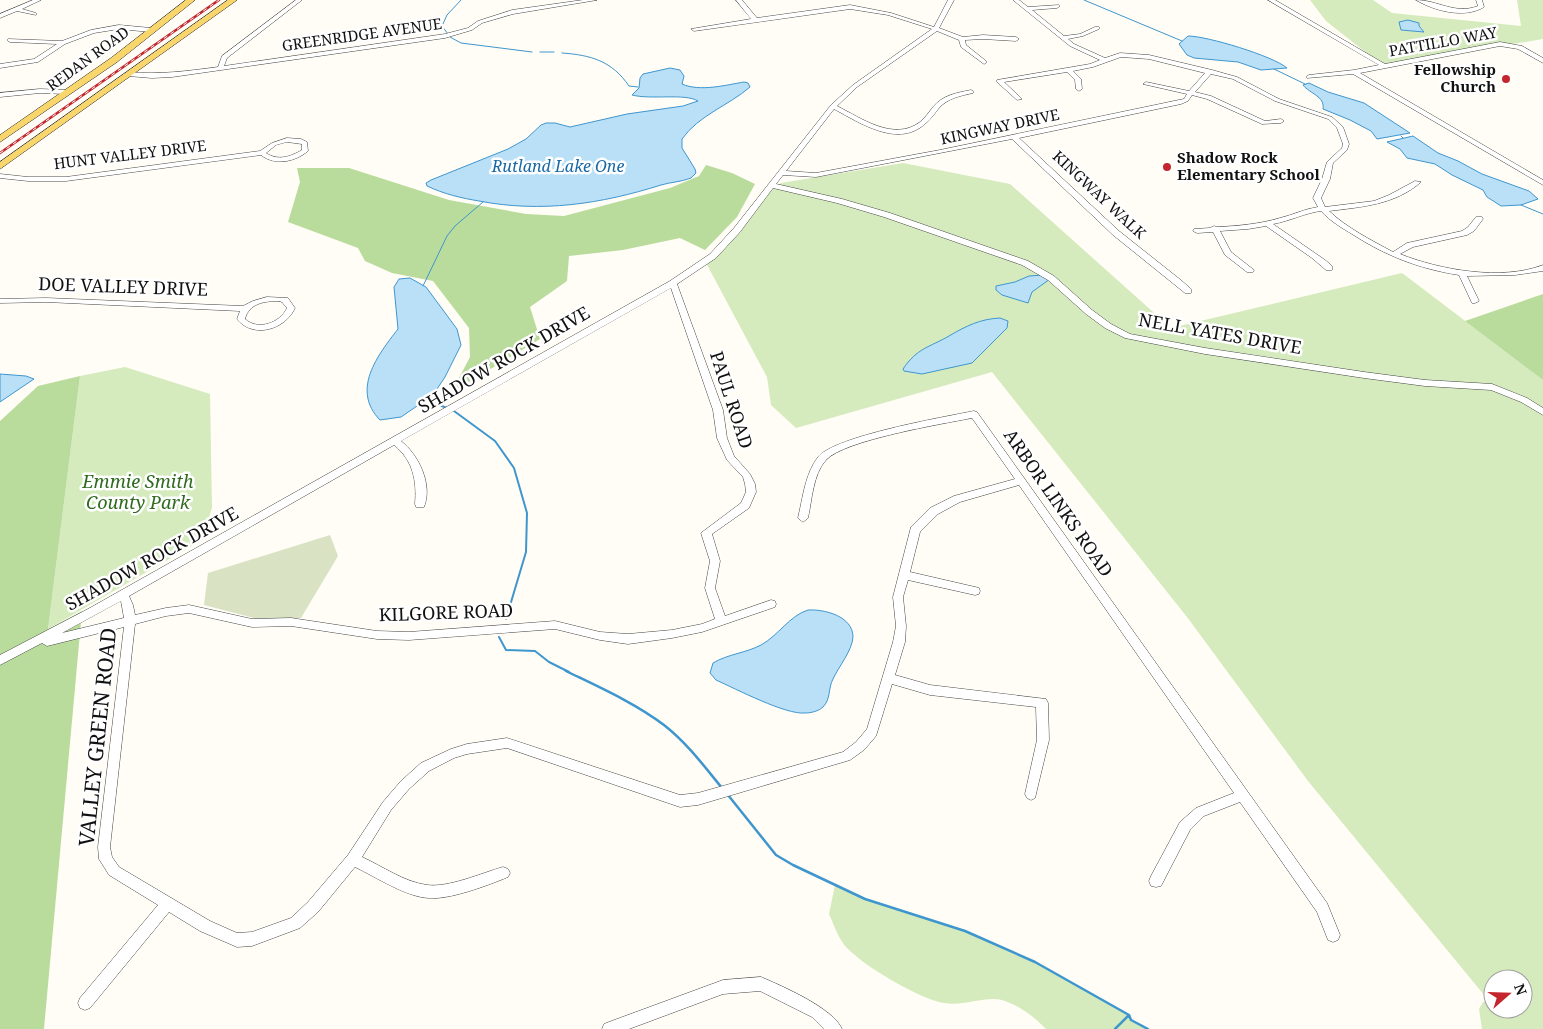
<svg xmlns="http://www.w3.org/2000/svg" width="1543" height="1029" viewBox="0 0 1543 1029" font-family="'Noto Serif',serif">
  <rect width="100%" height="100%" fill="#fffdf5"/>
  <path fill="#d5ebbd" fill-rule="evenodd" d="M 1310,0 L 1373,0 L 1392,13 L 1521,26 L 1517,0 L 1543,0 L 1543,39 L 1383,66 L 1326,21 Z
    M 903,163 L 1010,184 L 1171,328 L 1402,273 L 1543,380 L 1543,1029 L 1482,1029 L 1479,1009 L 1483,1002 L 1489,1001 L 1308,781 L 1187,617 L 992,372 L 796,428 L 771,405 L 767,377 L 705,261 L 764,196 L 781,183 ZM 1493,979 L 1523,979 L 1523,1009 L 1493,1009 Z
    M 125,367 L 210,394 L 212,508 L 202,540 L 48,629 L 80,376 Z
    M 835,885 L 869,901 L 965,931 L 1035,962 L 1129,1015 L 1131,1020 L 1148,1029 L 1046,1029 C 1035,1017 1011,999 994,999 C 977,999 961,1006 944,1003 C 919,999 864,966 847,948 C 839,940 834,925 829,914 Z"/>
  <path fill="#b9dc9c" d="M 706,165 L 732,173 L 755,184 L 737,217 L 705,250 L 680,238 L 623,250 L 569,256 L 567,281 L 530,307 L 540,339 L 451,393 L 470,357 L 469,328 L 433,281 L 392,273 L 365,261 L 358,248 L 288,222 L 300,182 L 297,168 L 349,168 L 449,200 L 526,214 L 564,216 L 670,188 L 699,176 Z
    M 1543,294 L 1543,380 L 1465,321 Z
    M 80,376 L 48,629 L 82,611 L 44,1029 L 0,1029 L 0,421 L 38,386 Z"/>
  <path fill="#d9e3c4" d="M 330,535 L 338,556 L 301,618 L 254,618 L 204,605 L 208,573 Z"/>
  <path fill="#b9e0f7" stroke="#3f96cf" d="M 1408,20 L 1419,23 L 1419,26 L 1424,32 L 1401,30 L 1399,22 Z
    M 1188,36 C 1207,36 1273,56 1287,68 L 1261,70 L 1238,62 L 1194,58 L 1187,55 L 1179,44 Z
    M 670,68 L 680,70 L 684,76 L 682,84 C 700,92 726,85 744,82 L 748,83 L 750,87 C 728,106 699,115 682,139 L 682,148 L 695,169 L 696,173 L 691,178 C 681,182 671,182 661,185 C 601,204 541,213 479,201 C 461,198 444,194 427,186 L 426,183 L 431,180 L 508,149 L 526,139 L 541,125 L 546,123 L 555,123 L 570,127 L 627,114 L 683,106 L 698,101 C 685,93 651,100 632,95 L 639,88 L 640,78 L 643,74 Z
    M 1309,83 L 1328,92 L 1364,103 L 1410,133 L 1377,139 L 1371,131 L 1350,120 L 1323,109 C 1325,96 1310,94 1303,85 Z
    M 1413,136 L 1438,153 L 1458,161 L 1482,174 L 1529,191 L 1538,199 L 1521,205 L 1501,206 L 1487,197 L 1483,190 L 1452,175 L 1435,164 L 1407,158 L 1400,149 L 1387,142 Z
    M 1044,275 L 1050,279 L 1032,292 L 1028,303 L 1002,295 L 996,290 L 996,286 L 1015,282 L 1029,276 Z
    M 410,278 L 426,287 L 457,329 L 461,345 L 445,377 L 433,395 L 401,417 L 380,420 C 351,390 377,356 398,329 L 394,287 L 399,279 Z
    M 1000,318 L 1008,321 L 1007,328 L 972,363 L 922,374 L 904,371 L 903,369 C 917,348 930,347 949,336 C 966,326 980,319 1000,318 Z
    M 0,374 L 26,376 L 34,379 L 0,402 Z
    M 808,610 C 824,609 853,616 853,637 C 852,651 839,666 833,679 C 828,688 831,699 823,707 C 819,711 811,713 805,713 C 786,715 736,689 716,680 L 710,673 L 713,663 C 728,654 746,653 761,645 C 779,635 789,616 808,610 Z"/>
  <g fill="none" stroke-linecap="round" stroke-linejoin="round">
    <path stroke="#3f96cf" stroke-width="1" d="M 1084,0 L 1182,41
      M 448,34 L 442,26 L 447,15 L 461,0
      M 450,37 L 461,43 L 532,52
      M 540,52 L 554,52
      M 562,53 C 591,55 612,61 629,86 L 638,87
      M 1274,69 L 1305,84
      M 1401,136 L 1403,138
      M 1521,205 L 1543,214
      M 423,286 L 447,236 L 455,226 L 483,202"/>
    <path stroke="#3f96cf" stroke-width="2" d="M 426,400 L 447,408
      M 454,411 L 495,441 L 514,468 L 527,513 L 526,552 L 506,619
      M 499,637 L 506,650 L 535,651 L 549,662 L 569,672"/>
    <path stroke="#3f96cf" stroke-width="2.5" d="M 566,671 C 599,687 635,703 664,725 C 687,743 704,766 722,788
      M 728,795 L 776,855 L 793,865 L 865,899 L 965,931 L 1035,962 L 1129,1015 L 1131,1020 L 1148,1029
      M 1115,1029 L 1129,1015"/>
    <defs>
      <path id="minor" d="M 33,0 L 41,0 L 22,9 L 36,13 L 36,15 L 17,11 L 0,18 L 0,14 Z
        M 296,0 L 302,0 L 227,58 L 224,66 L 445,34 L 468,28 L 478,21 L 512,10 L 583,0 L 597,0 L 513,14 L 482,23 L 472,30 L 445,38 L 172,77 L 152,78 L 128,76 L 125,74 L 128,72 C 159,75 188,71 218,67 L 222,56 Z
        M 736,0 L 742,0 L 757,18 L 850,5 L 891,13 L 934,27 L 948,0 L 954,0 L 939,28 L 963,37 L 983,35 L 1016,37 L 1019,39 L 1016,41 L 983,39 L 965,40 L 966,45 L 986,61 L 986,63 L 984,64 L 961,47 L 959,40 L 937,31 L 857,87 L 837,106 C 861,118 894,142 920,122 C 925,118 929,112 933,107 C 943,95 956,93 971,90 L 973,91 L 973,93 C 960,96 948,98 939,108 C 935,113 931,119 926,123 C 899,149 860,123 834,109 L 786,171 L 816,173 L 940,150 L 1179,100 L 1184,99 L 1187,94 L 1143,84 L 1146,82 L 1189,91 L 1205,73 L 1149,59 L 1121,57 L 1093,67 L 1073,71 L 1081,79 L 1082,89 L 1079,91 L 1076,89 L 1075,80 L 1067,72 L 1004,82 L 1022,99 L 1017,100 L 997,82 L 997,80 L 1090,64 L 1100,60 L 1070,46 L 1013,0 L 1019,0 L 1028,7 L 1059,5 L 1060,6 L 1057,8 L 1032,10 L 1064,36 L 1080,34 L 1095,27 L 1099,27 L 1099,29 L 1083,36 L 1068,39 L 1074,44 L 1105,58 L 1120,53 L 1149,55 L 1212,70 L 1237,77 L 1279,99 L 1332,117 L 1343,127 L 1349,144 L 1347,150 L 1333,163 L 1330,179 L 1321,198 L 1325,207 L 1374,201 L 1389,195 L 1415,181 L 1421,182 C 1395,205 1361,207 1329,211 C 1347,228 1371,240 1393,252 L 1407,243 L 1462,231 L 1468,227 L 1476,217 L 1482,217 L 1483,219 L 1474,231 L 1467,235 L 1413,247 L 1400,254 C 1440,270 1502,281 1543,265 L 1543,271 L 1515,275 L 1467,276 L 1479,301 L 1475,303 L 1472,303 L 1459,275 C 1420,269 1386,256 1352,234 C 1342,228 1330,221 1321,211 C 1305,213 1290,221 1273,224 L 1325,260 L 1332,266 L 1332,270 L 1326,270 L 1312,258 L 1266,226 L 1248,229 L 1220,231 L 1231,252 L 1254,270 L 1253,272 L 1247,272 L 1225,255 L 1213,232 L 1197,233 L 1193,231 L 1194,229 L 1210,228 L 1214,226 L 1217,227 C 1238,226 1260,224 1280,218 C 1293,215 1304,209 1318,207 L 1313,198 L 1322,179 L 1327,162 L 1342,148 L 1343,144 L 1337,128 L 1328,119 L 1275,101 L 1233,79 L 1211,74 L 1195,92 L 1211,96 L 1265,121 L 1281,119 L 1284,121 L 1281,123 L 1262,124 L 1207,99 L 1192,95 L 1188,101 L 1181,104 L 1019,138 L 1119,231 L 1182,281 L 1191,289 L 1191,293 L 1185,293 L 1113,235 L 1012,139 L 816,177 L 783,175 L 776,184 L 842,199 L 890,213 L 1028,261 L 1054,276 L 1092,310 L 1111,324 L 1130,334 L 1205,348 L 1364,372 L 1425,380 L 1492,384 L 1527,398 L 1543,408 L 1543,415 L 1521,402 L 1491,390 L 1425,386 L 1364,378 L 1205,354 L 1125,338 L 1105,328 L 1086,314 L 1048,280 L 1022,265 L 884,217 L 837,203 L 773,188 L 740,232 L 716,258 L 677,284 L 723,410 L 727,438 L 734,456 L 750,474 L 755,484 L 756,492 L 749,508 L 712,534 L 720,561 L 715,588 L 725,616 L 771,600 L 775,601 L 776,604 L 775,607 L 702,632 L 672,638 L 628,644 L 600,640 L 555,629 L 409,640 L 377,639 L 291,626 L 252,627 L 189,613 L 166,616 L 135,624 L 110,847 L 112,857 L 119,867 L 210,921 L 237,933 L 252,932 L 291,918 L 308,902 L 348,855 L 383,802 L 401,781 L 421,763 L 451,749 L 467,744 L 507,738 L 680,795 L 698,793 L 843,752 L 856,742 L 867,729 L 893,642 L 896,626 L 893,597 L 911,527 L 930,508 L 954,496 L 1015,479 L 972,418 C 942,424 844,440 826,460 C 813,474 812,500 808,518 L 803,522 L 798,518 C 803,497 805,474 818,457 C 835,436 944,417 974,411 L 977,412 L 1327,903 L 1340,935 L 1338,940 L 1333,942 L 1328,940 L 1317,912 L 1240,802 L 1204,816 L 1190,830 L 1161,886 L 1156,887 L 1151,886 L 1149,881 L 1151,876 L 1180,822 L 1196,808 L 1234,793 L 1019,485 L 960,502 L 938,514 L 920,532 L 910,572 L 975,587 L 979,588 L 980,591 L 979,594 L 975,595 L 908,580 L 903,597 L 906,626 L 905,642 L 895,675 L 930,685 L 1046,699 L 1048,703 L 1049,740 L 1035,798 L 1031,800 L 1027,798 L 1025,794 L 1037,740 L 1036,707 L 930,695 L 892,684 L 876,736 L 864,750 L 850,760 L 698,805 L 680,807 L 507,748 L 467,754 L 454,758 L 429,771 L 409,789 L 391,810 L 362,857 C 382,866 404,882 427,885 C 448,888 482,873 503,867 L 508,869 L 510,873 L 508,877 C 489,885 449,900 429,898 C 406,897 376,877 355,867 L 318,912 L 300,928 L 252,946 L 237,947 L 200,931 L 169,912 L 90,1008 L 85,1010 L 80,1008 L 78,1003 L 80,998 L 158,905 L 109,875 L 99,859 L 98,847 L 124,627 L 47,646 L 42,643 L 0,665 L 0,655 L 88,609 L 670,281 L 710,254 L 734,228 L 831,105 L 853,85 L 932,29 L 888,15 L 850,9 L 694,31 L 691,29 L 751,19 ZM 671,288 L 713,410 L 717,438 L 727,460 L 743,477 L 745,484 L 746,492 L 741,503 L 701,533 L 710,561 L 705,588 L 715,619 L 702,624 L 672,630 L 628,634 L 600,632 L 555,621 L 409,632 L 377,631 L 291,618 L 252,619 L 189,605 L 166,608 L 135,615 L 133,605 L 129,596 L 394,445 C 413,460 417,481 415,504 L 416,507 L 424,507 C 433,485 419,455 401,441 ZM 121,601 L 124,618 L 62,633 Z
        M 1268,0 L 1275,0 L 1385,64 L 1500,42 L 1522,46 L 1543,58 L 1543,63 L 1518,49 L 1500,46 L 1360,73 L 1543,180 L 1543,185 L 1353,74 L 1307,78 L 1307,76 L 1309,75 L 1354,70 L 1379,65 Z
        M 1416,0 C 1438,0 1455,15 1478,6 L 1476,0 L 1482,0 L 1484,7 C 1465,19 1434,11 1416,0 Z
        M 119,25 L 151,28 L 154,30 L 151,32 L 119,29 L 94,33 L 65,44 L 38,62 L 0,68 L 0,64 L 34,59 L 57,44 L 10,42 L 8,41 L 8,39 L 62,41 L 91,30 Z
        M 40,89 L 66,90 L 69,92 L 66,94 L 40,93 L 0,97 L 0,93 Z
        M 287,138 L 301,139 L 307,142 L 308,151 C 295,162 275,166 261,155 L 66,181 L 28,181 L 0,178 L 0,174 L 28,177 L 66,177 L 260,151 L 272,143 ZM 287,142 L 302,144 L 302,150 C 290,157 278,161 266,153 L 276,145 Z
        M 267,297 L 288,298 L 295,308 C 285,330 253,339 237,319 L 240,311 L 46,302 L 0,303 L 0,299 L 46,298 L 243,306 L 253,301 ZM 279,301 L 282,302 L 287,308 C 280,323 258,331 245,319 C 249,303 265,301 279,301 Z
        M 761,977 C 782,986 833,1008 842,1029 L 824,1029 L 812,1017 L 760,991 L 723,994 L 629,1029 L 602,1029 L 604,1024 L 609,1022 L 723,980 Z"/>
      <path id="major" d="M 186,0 L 195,0 L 117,62 L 0,142 L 0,135 L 111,58 Z
        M 228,0 L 237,0 L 0,169 L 0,162 Z"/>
    </defs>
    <use href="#minor" stroke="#444" stroke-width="1"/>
    <use href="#major" stroke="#222" stroke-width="1"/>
    <use href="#minor" fill="#fff" fill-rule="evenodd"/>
    <use href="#major" fill="#f9d66b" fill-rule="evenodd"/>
    <defs>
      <path id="rail" d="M 0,153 L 219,0"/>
    </defs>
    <use href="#rail" stroke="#c4262e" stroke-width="2.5"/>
    <use href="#rail" stroke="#fff" stroke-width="1" stroke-dasharray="4" stroke-linecap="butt"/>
  </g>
  <g fill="#c4262e" stroke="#fff" stroke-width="2">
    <circle cx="1506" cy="79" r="5"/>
    <circle cx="1167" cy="167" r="5"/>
  </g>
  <g text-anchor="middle" stroke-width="5" stroke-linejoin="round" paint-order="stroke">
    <g font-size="15" fill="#111" stroke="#fff">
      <text transform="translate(362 35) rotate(-8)" y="5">GREENRIDGE AVENUE</text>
      <text transform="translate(1443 42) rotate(-10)" y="5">PATTILLO WAY</text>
      <text transform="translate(88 59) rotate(-36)" y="5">REDAN ROAD</text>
      <text transform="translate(1000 127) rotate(-12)" y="5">KINGWAY DRIVE</text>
      <text transform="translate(130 155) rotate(-7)" y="5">HUNT VALLEY DRIVE</text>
      <text transform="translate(1099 195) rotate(43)" y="5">KINGWAY WALK</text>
    </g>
    <g font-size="15" font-weight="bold" fill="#111" stroke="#fff" text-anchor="end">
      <text x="1496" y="75">Fellowship<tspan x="1496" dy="17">Church</tspan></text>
      <text x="1177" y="163" text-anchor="start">Shadow Rock<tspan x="1177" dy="17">Elementary School</tspan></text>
    </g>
    <g font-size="16" font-style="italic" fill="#1768a6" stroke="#fff">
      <text x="558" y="172">Rutland Lake One</text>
    </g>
    <g font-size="18" fill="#111" stroke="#fff">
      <text transform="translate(123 287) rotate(2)" y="6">DOE VALLEY DRIVE</text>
      <text transform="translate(1220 334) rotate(10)" y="6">NELL YATES DRIVE</text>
      <text transform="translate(504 360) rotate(-30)" y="6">SHADOW ROCK DRIVE</text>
      <text transform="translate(731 400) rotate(72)" y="6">PAUL ROAD</text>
      <text transform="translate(1058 503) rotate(55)" y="6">ARBOR LINKS ROAD</text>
      <text transform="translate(152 559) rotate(-29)" y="6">SHADOW ROCK DRIVE</text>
      <text transform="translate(446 613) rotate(-2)" y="6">KILGORE ROAD</text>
    </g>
    <g font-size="18" font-style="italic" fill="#2f6b1f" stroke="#fff">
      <text x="138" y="488">Emmie Smith<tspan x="138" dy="21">County Park</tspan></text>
    </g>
    <g font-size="21" fill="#111" stroke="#fff">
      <text transform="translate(98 737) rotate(-84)" y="7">VALLEY GREEN ROAD</text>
    </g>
  </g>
  <g transform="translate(1508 994) rotate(70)"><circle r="24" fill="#ffffff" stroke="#a0a0a0"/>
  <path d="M0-4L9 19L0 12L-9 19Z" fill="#c4262e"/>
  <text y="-8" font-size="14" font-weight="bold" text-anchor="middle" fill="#111111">N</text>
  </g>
</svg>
